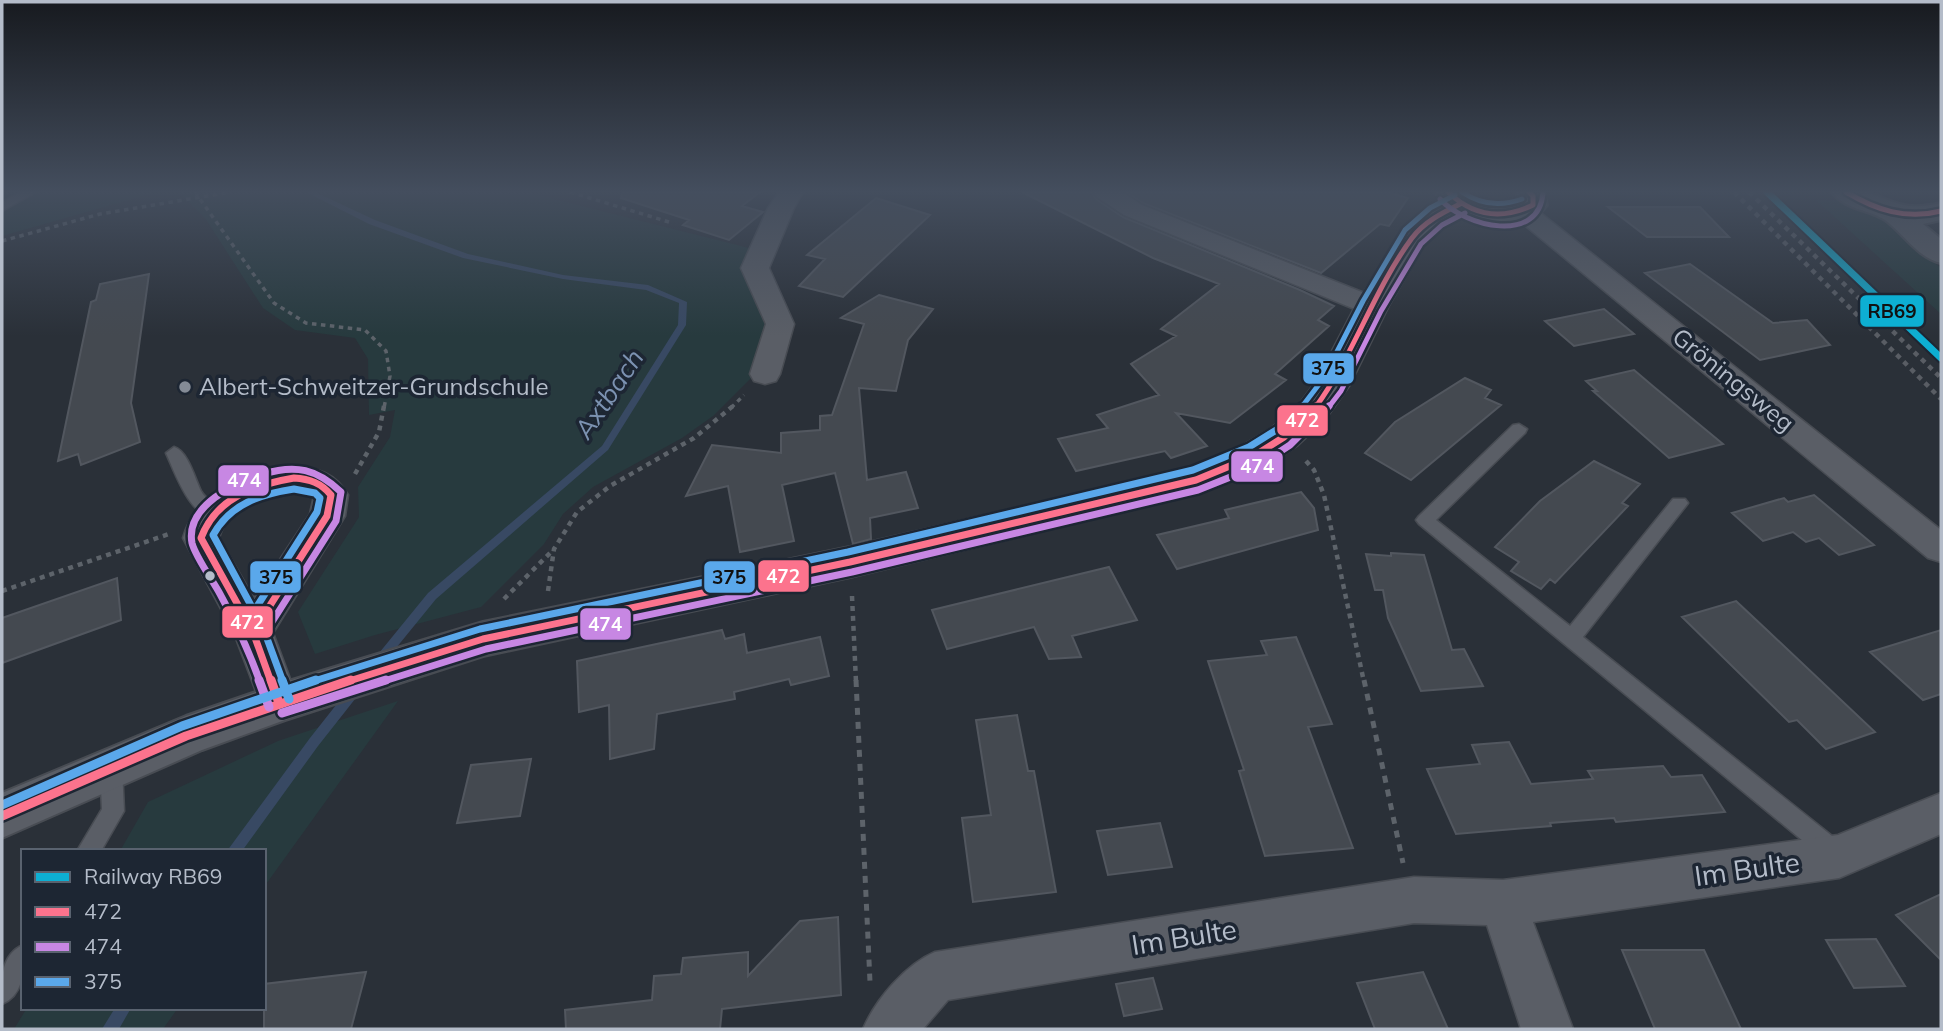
<svg xmlns="http://www.w3.org/2000/svg" width="1943" height="1031" viewBox="0 0 1943 1031" font-family="Mulish,sans-serif">
  <rect width="100%" height="100%" fill="#2a3038"/>
  <path fill="#273a3e" d="M 2,192 L 157,192 L 2,236 Z
    M 179,192 L 526,192 L 753,249 L 771,323 L 755,374 L 713,416 L 682,438 L 593,487 L 563,514 L 544,544 L 481,607 L 375,635 L 315,654 L 298,612 L 359,517 L 358,487 L 390,437 L 395,410 L 369,415 L 368,359 L 355,338 L 295,330 L 263,308 L 205,218 Z
    M 1816,200 L 1842,200 L 1876,214 L 1941,268 L 1941,314 Z
    M 398,701 L 264,887 L 264,851 L 120,851 L 148,802 L 278,741 Z
    M 27,1008 L 178,1008 L 163,1029 L 14,1029 Z"/>
  <g fill="none" stroke-linecap="round" stroke-linejoin="round">
    <path fill="#384963" fill-rule="evenodd" d="M 306,192 L 315,192 L 375,220 L 468,254 L 563,275 L 648,285 L 687,302 L 686,325 L 608,450 L 436,599 L 383,664 L 379,666 L 375,664 L 373,661 L 375,658 L 428,593 L 602,446 L 678,325 L 679,303 L 646,290 L 563,279 L 463,258 L 369,224 Z
      M 355,685 L 359,686 L 361,690 L 359,694 L 318,746 L 242,851 L 227,851 L 310,738 L 351,686 Z
      M 115,1008 L 131,1008 L 119,1029 L 102,1029 Z"/>
  </g>
  <path fill="#444950" stroke="#52575f" stroke-width="2" d="M 622,192 L 760,192 L 742,206 L 763,212 L 729,240 L 683,225 L 689,220 L 621,198 Z
    M 1022,192 L 1091,192 L 1096,199 L 1123,217 L 1300,290 L 1334,306 L 1318,320 L 1329,326 L 1275,374 L 1286,380 L 1230,423 L 1176,413 L 1207,446 L 1171,458 L 1165,451 L 1076,471 L 1058,439 L 1108,428 L 1097,415 L 1159,395 L 1131,364 L 1176,336 L 1161,329 L 1219,284 L 1153,258 Z
    M 1126,192 L 1387,192 L 1408,198 L 1389,226 L 1380,224 L 1321,273 L 1143,203 Z
    M 876,198 L 930,215 L 843,297 L 799,286 L 825,259 L 807,255 Z
    M 1608,207 L 1700,207 L 1729,237 L 1647,237 Z
    M 1690,264 L 1773,323 L 1807,320 L 1830,345 L 1760,360 L 1645,273 Z
    M 149,274 L 131,403 L 140,442 L 81,465 L 78,454 L 58,461 L 91,302 L 96,300 L 100,284 Z
    M 879,295 L 933,309 L 908,340 L 896,391 L 859,388 L 867,480 L 906,472 L 918,508 L 870,518 L 871,539 L 853,544 L 835,473 L 782,485 L 794,541 L 740,552 L 728,486 L 686,496 L 712,445 L 781,453 L 781,433 L 820,430 L 820,416 L 832,415 L 864,324 L 841,318 Z
    M 1604,309 L 1634,334 L 1574,346 L 1545,321 Z
    M 1634,370 L 1654,387 L 1723,444 L 1669,458 L 1593,391 L 1597,391 L 1586,381 Z
    M 1465,378 L 1491,390 L 1485,398 L 1501,405 L 1411,480 L 1365,453 L 1395,422 Z
    M 1594,461 L 1640,484 L 1622,503 L 1628,506 L 1555,583 L 1550,579 L 1541,589 L 1511,571 L 1519,562 L 1495,547 L 1540,501 Z
    M 1301,492 L 1314,508 L 1318,530 L 1177,569 L 1157,535 L 1229,518 L 1225,510 Z
    M 1814,495 L 1874,545 L 1839,555 L 1819,538 L 1806,542 L 1793,532 L 1763,541 L 1732,513 L 1784,498 L 1788,502 Z
    M 1391,553 L 1424,555 L 1452,650 L 1464,649 L 1483,686 L 1421,691 L 1388,618 L 1383,590 L 1375,590 L 1366,554 L 1391,556 Z
    M 1109,567 L 1137,620 L 1072,636 L 1081,657 L 1049,659 L 1034,627 L 947,649 L 932,610 Z
    M 117,578 L 121,620 L 2,663 L 2,618 Z
    M 1736,601 L 1768,631 L 1875,732 L 1826,749 L 1797,720 L 1789,722 L 1682,617 Z
    M 722,630 L 725,639 L 744,634 L 747,653 L 820,637 L 829,676 L 791,685 L 789,679 L 734,692 L 735,699 L 657,714 L 654,749 L 610,759 L 609,705 L 579,712 L 577,661 Z
    M 1941,630 L 1941,694 L 1923,700 L 1870,652 Z
    M 1296,637 L 1332,724 L 1308,727 L 1353,848 L 1265,856 L 1239,771 L 1244,770 L 1208,661 L 1267,655 L 1261,641 Z
    M 1017,715 L 1028,771 L 1034,771 L 1056,892 L 973,902 L 962,818 L 991,815 L 976,720 Z
    M 1509,742 L 1531,784 L 1593,779 L 1588,771 L 1663,766 L 1671,777 L 1702,775 L 1725,812 L 1616,822 L 1614,818 L 1550,823 L 1551,826 L 1456,834 L 1427,769 L 1480,764 L 1472,745 Z
    M 531,759 L 520,816 L 457,823 L 471,765 Z
    M 1160,823 L 1172,867 L 1108,875 L 1097,831 Z
    M 1941,894 L 1941,960 L 1896,915 Z
    M 838,917 L 841,995 L 722,1009 L 720,1029 L 566,1029 L 565,1010 L 652,1000 L 654,976 L 681,974 L 683,958 L 748,952 L 748,976 L 800,921 Z
    M 1876,939 L 1905,986 L 1854,988 L 1826,940 Z
    M 1622,950 L 1704,950 L 1741,1029 L 1655,1029 Z
    M 366,972 L 351,1029 L 264,1029 L 264,984 Z
    M 1423,972 L 1448,1029 L 1375,1029 L 1357,983 Z
    M 1153,978 L 1162,1009 L 1124,1016 L 1116,984 Z"/>
  <g fill="none" stroke-linecap="round" stroke-linejoin="round">
    <defs>
      <path id="service" d="M 21,192 L 36,192 L 2,211 L 2,202 Z
        M 1519,424 L 1527,429 L 1525,433 L 1436,520 L 1570,626 L 1673,499 L 1685,499 L 1688,503 L 1685,507 L 1583,637 L 1842,844 L 1845,852 L 1842,860 L 1834,863 L 1826,860 L 1419,524 L 1416,520 L 1419,516 L 1513,425 Z
        M 174,447 C 188,451 195,479 201,491 C 206,500 216,504 222,512 L 219,516 C 192,524 175,472 166,453 Z
        M 111,759 L 119,761 L 122,768 L 124,811 L 101,851 L 77,851 L 102,809 L 100,768 L 103,761 Z
        M 23,945 C 23,967 26,994 2,1004 C 1,982 0,955 23,945 Z"/>
      <path id="minor" d="M 779,192 L 803,192 L 794,208 L 769,268 L 794,324 L 780,374 L 776,381 L 765,384 L 754,381 L 750,374 L 766,324 L 741,268 L 768,208 Z
        M 1094,192 L 1122,192 L 1142,205 L 1382,300 L 1386,306 L 1382,312 L 1372,315 L 1362,312 L 1124,215 L 1097,197 Z
        M 1524,204 L 1533,207 L 1941,530 L 1941,562 L 1928,558 L 1515,217 L 1511,212 L 1515,207 Z
        M 294,467 C 318,468 335,473 348,495 L 345,516 L 273,633 L 299,703 L 293,715 L 279,720 L 265,715 L 234,633 L 183,538 C 197,489 248,472 294,467 ZM 294,490 L 306,491 L 314,496 L 310,514 L 254,599 L 219,538 C 227,507 265,494 294,490 Z
        M 1941,793 L 1941,834 L 1839,878 L 1533,922 L 1573,1029 L 1521,1029 L 1487,925 L 1414,923 L 948,1000 L 923,1029 L 863,1029 C 876,999 905,965 935,952 L 1414,877 L 1503,880 L 1838,835 Z"/>
      <path id="tertiary" d="M 1435,192 L 1463,192 L 1475,201 L 1488,206 L 1510,206 L 1519,201 L 1516,192 L 1544,192 L 1547,205 C 1529,230 1484,225 1460,215 L 1446,222 L 1425,242 L 1388,306 L 1349,385 L 1324,420 L 1297,445 L 1267,465 L 1196,493 L 850,577 L 483,656 L 285,720 L 202,750 L 2,838 L 2,793 L 186,716 L 279,684 L 483,622 L 850,547 L 1187,469 L 1241,447 L 1271,429 L 1300,404 L 1317,381 L 1356,306 L 1403,231 L 1426,210 L 1442,202 Z
        M 1832,192 C 1842,192 1856,190 1866,192 C 1899,203 1904,211 1941,203 L 1941,220 L 1923,224 L 1941,239 L 1941,263 C 1918,258 1904,234 1885,220 C 1868,209 1845,210 1832,192 Z"/>
    </defs>
    <use href="#service" stroke="#484c53" stroke-width="3"/>
    <use href="#minor" stroke="#484c53" stroke-width="3"/>
    <use href="#tertiary" stroke="#484c53" stroke-width="4"/>
    <path stroke="#5d636a" stroke-width="3.5" stroke-dasharray="4.5 4.5" stroke-linecap="butt" d="M 195,192 L 274,303 L 306,323 L 365,330 L 386,351 L 390,376 L 384,408
      M 570,192 L 669,222
      M 2,241 L 100,214 L 231,192
      M 731,408 L 744,395"/>
    <path stroke="#5d636a" stroke-width="4.5" stroke-dasharray="5 5" stroke-linecap="butt" d="M 1306,461 L 1314,470 L 1324,495 L 1364,682
      M 355,474 L 379,432 L 384,406
      M 2,591 L 169,534
      M 548,591 L 554,549 L 577,512 L 610,486 L 694,438 L 733,406
      M 852,596 L 856,682
      M 504,599 L 553,550"/>
    <path stroke="#5d636a" stroke-width="5" stroke-dasharray="7 7" stroke-linecap="butt" d="M 856,680 L 870,982
      M 1364,680 L 1403,863"/>
    <use href="#service" fill="#5a5e66" fill-rule="evenodd"/>
    <use href="#minor" fill="#5a5e66" fill-rule="evenodd"/>
    <use href="#tertiary" fill="#5a5e66" fill-rule="evenodd"/>
    <path stroke="#595d64" stroke-width="4.5" stroke-dasharray="5 5" stroke-linecap="butt" d="M 1734,192 L 1941,399
      M 1749,192 L 1941,378"/>
    <defs>
      <path id="bus-1-far2" d="M 1448,192 C 1473,216 1502,220 1533,205 L 1533,196 L 1529,192
        M 1846,192 C 1876,210 1906,220 1941,211
        M 1315,408 C 1354,355 1373,291 1412,238 C 1424,222 1442,213 1460,204"/>
      <path id="bus-1-far1" d="M 294,478 C 310,479 321,483 331,495 L 327,516 L 253,632 L 201,538 C 216,498 254,485 294,478 Z
        M 253,632 L 271,682
        M 346,682 L 483,639 L 850,562 L 1196,480 L 1254,456 L 1284,437 L 1316,406"/>
      <path id="bus-1" d="M 271,680 L 279,703
        M 2,816 L 186,736 L 351,680"/>
      <path id="bus-2-far2" d="M 1440,199 C 1465,227 1540,245 1543,192
        M 1328,408 L 1341,391 L 1381,311 L 1421,244 L 1442,225 L 1465,213"/>
      <path id="bus-2-far1" d="M 260,682 C 249,651 236,623 220,594 C 213,581 195,556 192,543 C 185,506 236,482 263,474 C 296,464 317,469 341,492 L 336,521 L 265,633
        M 381,682 L 486,649 L 852,572 L 1198,490 L 1258,466 L 1290,445 L 1329,406"/>
      <path id="bus-2" d="M 259,680 L 269,707
        M 282,713 L 386,680"/>
      <path id="bus-3-far2" d="M 1462,192 C 1481,205 1500,207 1522,199
        M 1301,408 L 1323,379 L 1363,301 L 1405,230 L 1430,208 L 1455,195"/>
      <path id="bus-3-far1" d="M 294,489 L 315,493 L 320,498 L 317,512 L 254,611 L 213,535 C 230,504 261,494 294,489 Z
        M 265,633 L 283,682
        M 311,682 L 480,629 L 848,552 L 1193,470 L 1249,447 L 1278,429 L 1303,406"/>
      <path id="bus-3" d="M 282,680 L 289,699
        M 2,805 L 182,726 L 316,680"/>
    </defs>
    <use href="#bus-1-far2" stroke="#1d2633" stroke-width="10"/>
    <use href="#bus-1-far1" stroke="#1d2633" stroke-width="12"/>
    <use href="#bus-1" stroke="#1d2633" stroke-width="14"/>
    <use href="#bus-2-far2" stroke="#1d2633" stroke-width="10"/>
    <use href="#bus-2-far1" stroke="#1d2633" stroke-width="12"/>
    <use href="#bus-2" stroke="#1d2633" stroke-width="14"/>
    <use href="#bus-3-far2" stroke="#1d2633" stroke-width="10"/>
    <use href="#bus-3-far1" stroke="#1d2633" stroke-width="12"/>
    <use href="#bus-3" stroke="#1d2633" stroke-width="14"/>
    <use href="#bus-1-far2" stroke="#fc738d" stroke-width="5"/>
    <use href="#bus-1-far1" stroke="#fc738d" stroke-width="7"/>
    <use href="#bus-1" stroke="#fc738d" stroke-width="9"/>
    <use href="#bus-2-far2" stroke="#c787e3" stroke-width="5"/>
    <use href="#bus-2-far1" stroke="#c787e3" stroke-width="7"/>
    <use href="#bus-2" stroke="#c787e3" stroke-width="9"/>
    <use href="#bus-3-far2" stroke="#5aa8eb" stroke-width="5"/>
    <use href="#bus-3-far1" stroke="#5aa8eb" stroke-width="7"/>
    <use href="#bus-3" stroke="#5aa8eb" stroke-width="9"/>
    <defs>
      <path id="rail-1" d="M 1767,192 L 1941,358"/>
    </defs>
    <use href="#rail-1" stroke="#1d2633" stroke-width="11"/>
    <use href="#rail-1" stroke="#0dafd3" stroke-width="7"/>
  </g>
  <linearGradient id="sky" x2="0" y2="1"><stop stop-color="#171a1f"/><stop offset="0.57" stop-color="#444e5e"/><stop offset="1" stop-color="#444e5e" stop-opacity="0"/></linearGradient>
  <rect width="1943" height="336" fill="url(#sky)"/>
  <circle fill="#848b96" stroke="#1d2633" stroke-width="2.5" cx="185" cy="387" r="7"/>
  <circle fill="#b4bcc9" stroke="#1d2633" stroke-width="2.5" cx="210" cy="576" r="6"/>
  <g text-anchor="middle" stroke-width="7" stroke-linejoin="round" paint-order="stroke">
    <g font-size="24" fill="#b4bcc9" stroke="#1d2633">
      <text transform="translate(1733 380) rotate(39)" y="8">Gröningsweg</text>
    </g>
    <g font-size="24" fill="#b4bcc9" stroke="#1d2633" text-anchor="start">
      <text x="199" y="395">Albert-Schweitzer-Grundschule</text>
    </g>
    <g font-size="26" font-style="italic" fill="#7c92b1" stroke="#1d2633">
      <text transform="translate(609 394) rotate(-56)" y="9">Axtbach</text>
    </g>
    <g font-size="28" fill="#b4bcc9" stroke="#1d2633">
      <text transform="translate(1747 869) rotate(-8)" y="10">Im Bulte</text>
      <text transform="translate(1184 937) rotate(-9)" y="10">Im Bulte</text>
    </g>
  </g>
  <g stroke="#1d2633" stroke-width="2.5">
    <rect x="1859" y="294" width="66" height="34" rx="7" fill="#0dafd3"/>
    <rect x="1302" y="352" width="53" height="33" rx="7" fill="#5aa8eb"/>
    <rect x="1276" y="404" width="53" height="33" rx="7" fill="#fc738d"/>
    <rect x="1230" y="450" width="54" height="33" rx="7" fill="#c787e3"/>
    <rect x="217" y="464" width="53" height="33" rx="7" fill="#c787e3"/>
    <rect x="757" y="559" width="53" height="34" rx="7" fill="#fc738d"/>
    <rect x="249" y="560" width="53" height="34" rx="7" fill="#5aa8eb"/>
    <rect x="703" y="560" width="53" height="34" rx="7" fill="#5aa8eb"/>
    <rect x="221" y="605" width="53" height="34" rx="7" fill="#fc738d"/>
    <rect x="579" y="607" width="53" height="34" rx="7" fill="#c787e3"/>
  </g>
  <g font-size="19" text-anchor="middle" font-weight="bold" fill="#fff">
    <text x="1302" y="427">472</text>
    <text x="1257" y="473">474</text>
    <text x="244" y="487">474</text>
    <text x="783" y="583">472</text>
    <text x="247" y="629">472</text>
    <text x="605" y="631">474</text>
  </g>
  <g font-size="19" text-anchor="middle" font-weight="bold" fill="#111">
    <text x="1892" y="318">RB69</text>
    <text x="1328" y="375">375</text>
    <text x="276" y="584">375</text>
    <text x="729" y="584">375</text>
  </g>
  <rect width="1943" height="1031" fill="none" stroke="#b4bcc9" stroke-width="7"/>
  <rect x="21" y="849" width="245" height="161" fill="#1d2633" stroke="#59626f" stroke-width="2"/>
  <rect x="35" y="872" width="35" height="10" fill="#0dafd3" stroke="#59626f" stroke-width="2"/>
  <text x="84" y="884" font-size="21" fill="#b4bcc9">Railway RB69</text>
  <rect x="35" y="907" width="35" height="10" fill="#fc738d" stroke="#59626f" stroke-width="2"/>
  <text x="84" y="919" font-size="21" fill="#b4bcc9">472</text>
  <rect x="35" y="942" width="35" height="10" fill="#c787e3" stroke="#59626f" stroke-width="2"/>
  <text x="84" y="954" font-size="21" fill="#b4bcc9">474</text>
  <rect x="35" y="977" width="35" height="10" fill="#5aa8eb" stroke="#59626f" stroke-width="2"/>
  <text x="84" y="989" font-size="21" fill="#b4bcc9">375</text>
</svg>
